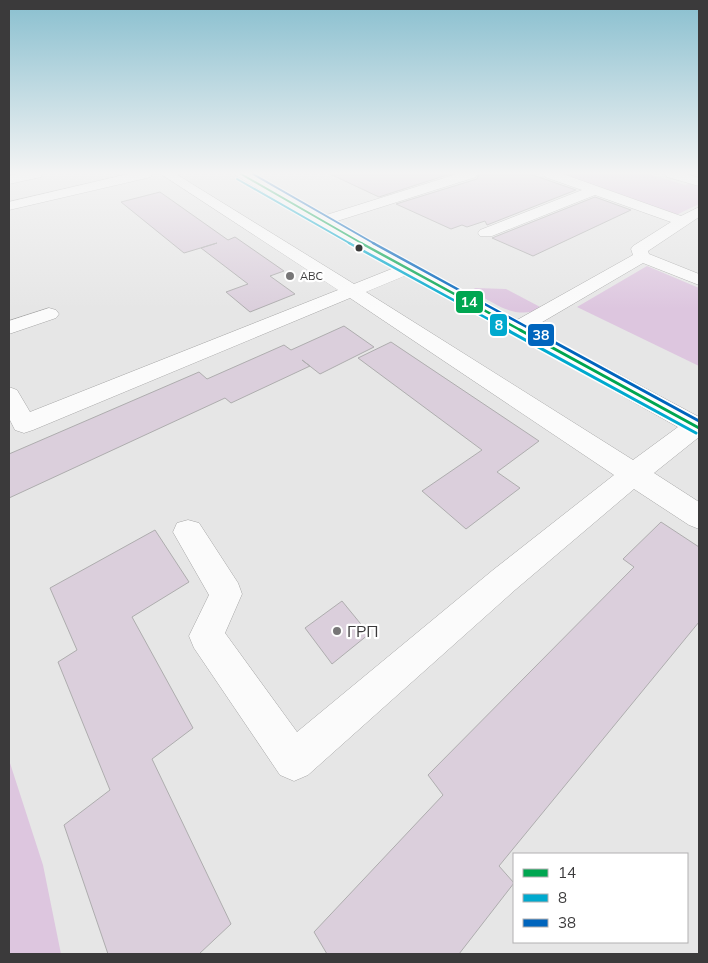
<svg xmlns="http://www.w3.org/2000/svg" width="708" height="963" viewBox="0 0 708 963" font-family="Mulish,sans-serif">
  <rect width="100%" height="100%" fill="#e6e6e6"/>
  <path fill="#ddc6df" d="M 554,174 L 649,174 L 685,185 L 692,183 L 699,186 L 699,204 L 674,216 Z
    M 647,266 L 699,288 L 699,366 L 577,307 Z
    M 475,288 L 506,289 L 544,309 C 512,319 500,306 472,291 Z
    M 9,760 L 43,865 L 61,954 L 9,954 Z"/>
  <path fill="#dbcfdc" stroke="#aeadae" d="M 330,174 L 450,174 L 379,197 Z
    M 479,174 L 530,174 L 576,190 L 487,225 L 485,221 L 467,227 L 462,225 L 451,229 L 396,204 L 477,179 Z
    M 160,192 L 228,240 L 235,237 L 284,271 L 270,276 L 295,294 L 250,312 L 226,292 L 248,284 L 201,248 L 217,243 L 184,253 L 121,202 Z
    M 595,197 L 631,210 L 533,256 L 492,238 Z
    M 344,326 L 374,347 L 320,374 L 302,360 L 310,366 L 231,403 L 225,398 L 9,498 L 9,454 L 199,372 L 207,379 L 284,345 L 291,350 Z
    M 391,342 L 539,441 L 497,472 L 520,488 L 466,529 L 422,491 L 482,450 L 358,358 Z
    M 661,522 L 699,547 L 699,622 L 499,866 L 514,883 L 459,954 L 327,954 L 314,932 L 443,795 L 428,775 L 634,567 L 623,559 Z
    M 155,530 L 189,582 L 132,617 L 193,728 L 152,759 L 231,924 L 199,954 L 108,954 L 64,825 L 110,790 L 58,662 L 77,650 L 50,588 Z
    M 342,601 L 369,634 L 332,664 L 305,628 Z"/>
  <g fill="none" stroke-linecap="round" stroke-linejoin="round">
    <defs>
      <path id="minor" d="M 17,174 L 42,174 L 41,177 L 9,184 L 9,176 Z
        M 128,174 L 152,174 L 151,177 L 9,210 L 9,202 Z
        M 161,174 L 176,174 L 354,284 L 394,268 L 316,224 L 234,174 L 250,174 L 323,216 L 457,174 L 477,174 L 476,177 L 334,222 L 517,320 L 633,255 L 631,249 L 633,246 L 671,222 L 595,195 L 492,236 L 480,236 L 478,233 L 480,230 L 582,190 L 545,177 L 544,174 L 563,174 L 681,216 L 699,207 L 699,217 L 648,251 L 649,254 L 699,274 L 699,285 L 643,263 L 532,328 L 699,417 L 699,437 L 654,473 L 699,502 L 699,529 L 689,525 L 634,489 L 515,590 L 308,775 L 294,781 L 280,775 L 194,648 L 189,636 L 209,595 L 173,532 L 177,523 L 188,520 L 199,523 L 238,583 L 242,594 L 225,633 L 297,732 L 493,570 L 614,475 L 350,298 L 33,430 L 24,433 L 15,430 L 9,418 L 9,387 L 17,390 L 30,412 L 338,290 ZM 407,275 L 678,427 L 633,460 L 366,292 Z
        M 666,174 L 687,174 L 699,178 L 699,186 L 667,177 Z
        M 49,308 L 56,310 L 59,314 L 56,318 L 9,334 L 9,321 Z"/>
    </defs>
    <use href="#minor" stroke="#a6a6a6" stroke-width="1"/>
    <use href="#minor" fill="#fbfbfb" fill-rule="evenodd"/>
    <defs>
      <path id="bus-1-far2" d="M 241,174 L 363,244"/>
      <path id="bus-1-far1" d="M 361,243 L 522,331"/>
      <path id="bus-1" d="M 520,330 L 699,428"/>
      <path id="bus-2-far2" d="M 237,179 L 351,244"/>
      <path id="bus-2-far1" d="M 349,243 L 510,331"/>
      <path id="bus-2" d="M 507,330 L 696,433"/>
      <path id="bus-3-far2" d="M 253,174 L 375,244"/>
      <path id="bus-3-far1" d="M 373,243 L 534,331"/>
      <path id="bus-3" d="M 532,330 L 699,421"/>
    </defs>
    <use href="#bus-1-far2" stroke="#fff" stroke-width="4"/>
    <use href="#bus-1-far1" stroke="#fff" stroke-width="5"/>
    <use href="#bus-1" stroke="#fff" stroke-width="6"/>
    <use href="#bus-2-far2" stroke="#fff" stroke-width="4"/>
    <use href="#bus-2-far1" stroke="#fff" stroke-width="5"/>
    <use href="#bus-2" stroke="#fff" stroke-width="6"/>
    <use href="#bus-3-far2" stroke="#fff" stroke-width="4"/>
    <use href="#bus-3-far1" stroke="#fff" stroke-width="5"/>
    <use href="#bus-3" stroke="#fff" stroke-width="6"/>
    <use href="#bus-1-far2" stroke="#00a651" stroke-width="2"/>
    <use href="#bus-1-far1" stroke="#00a651" stroke-width="2.5"/>
    <use href="#bus-1" stroke="#00a651" stroke-width="3"/>
    <use href="#bus-2-far2" stroke="#00a9ce" stroke-width="2"/>
    <use href="#bus-2-far1" stroke="#00a9ce" stroke-width="2.5"/>
    <use href="#bus-2" stroke="#00a9ce" stroke-width="3"/>
    <use href="#bus-3-far2" stroke="#0065bd" stroke-width="2"/>
    <use href="#bus-3-far1" stroke="#0065bd" stroke-width="2.5"/>
    <use href="#bus-3" stroke="#0065bd" stroke-width="3"/>
  </g>
  <linearGradient id="sky" x2="0" y2="1"><stop stop-color="#89bfcf"/><stop offset="0.56" stop-color="#f4f4f4"/><stop offset="1" stop-color="#f4f4f4" stop-opacity="0"/></linearGradient>
  <rect width="708" height="309" fill="url(#sky)"/>
  <circle fill="#3b3a3b" stroke="#fff" stroke-width="2" cx="359" cy="248" r="4.5"/>
  <g fill="#777677" stroke="#fff" stroke-width="2">
    <circle cx="290" cy="276" r="5"/>
    <circle cx="337" cy="631" r="5"/>
  </g>
  <g text-anchor="middle" stroke-width="4.5" stroke-linejoin="round" paint-order="stroke">
    <g font-size="11" fill="#3b3a3b" stroke="#fff" text-anchor="start">
      <text x="300" y="280">ABC</text>
    </g>
    <g font-size="16" fill="#3b3a3b" stroke="#fff" text-anchor="start">
      <text x="347" y="637">ГРП</text>
    </g>
  </g>
  <g stroke="#fff" stroke-width="2">
    <rect x="455" y="290" width="29" height="24" rx="5" fill="#00a651"/>
    <rect x="489" y="313" width="19" height="24" rx="5" fill="#00a9ce"/>
    <rect x="527" y="323" width="28" height="24" rx="5" fill="#0065bd"/>
  </g>
  <g font-size="14" text-anchor="middle" font-weight="bold" fill="#fff">
    <text x="469" y="307">14</text>
    <text x="499" y="330">8</text>
    <text x="541" y="340">38</text>
  </g>
  <rect width="708" height="963" fill="none" stroke="#3b3a3b" stroke-width="20"/>
  <rect x="513" y="853" width="175" height="90" fill="#ffffff" stroke="#b1b0b1"/>
  <rect x="523" y="869" width="25" height="8" fill="#00a651" stroke="#b1b0b1"/>
  <text x="558" y="878" font-size="15" fill="#3b3a3b">14</text>
  <rect x="523" y="894" width="25" height="8" fill="#00a9ce" stroke="#b1b0b1"/>
  <text x="558" y="903" font-size="15" fill="#3b3a3b">8</text>
  <rect x="523" y="919" width="25" height="8" fill="#0065bd" stroke="#b1b0b1"/>
  <text x="558" y="928" font-size="15" fill="#3b3a3b">38</text>
</svg>
